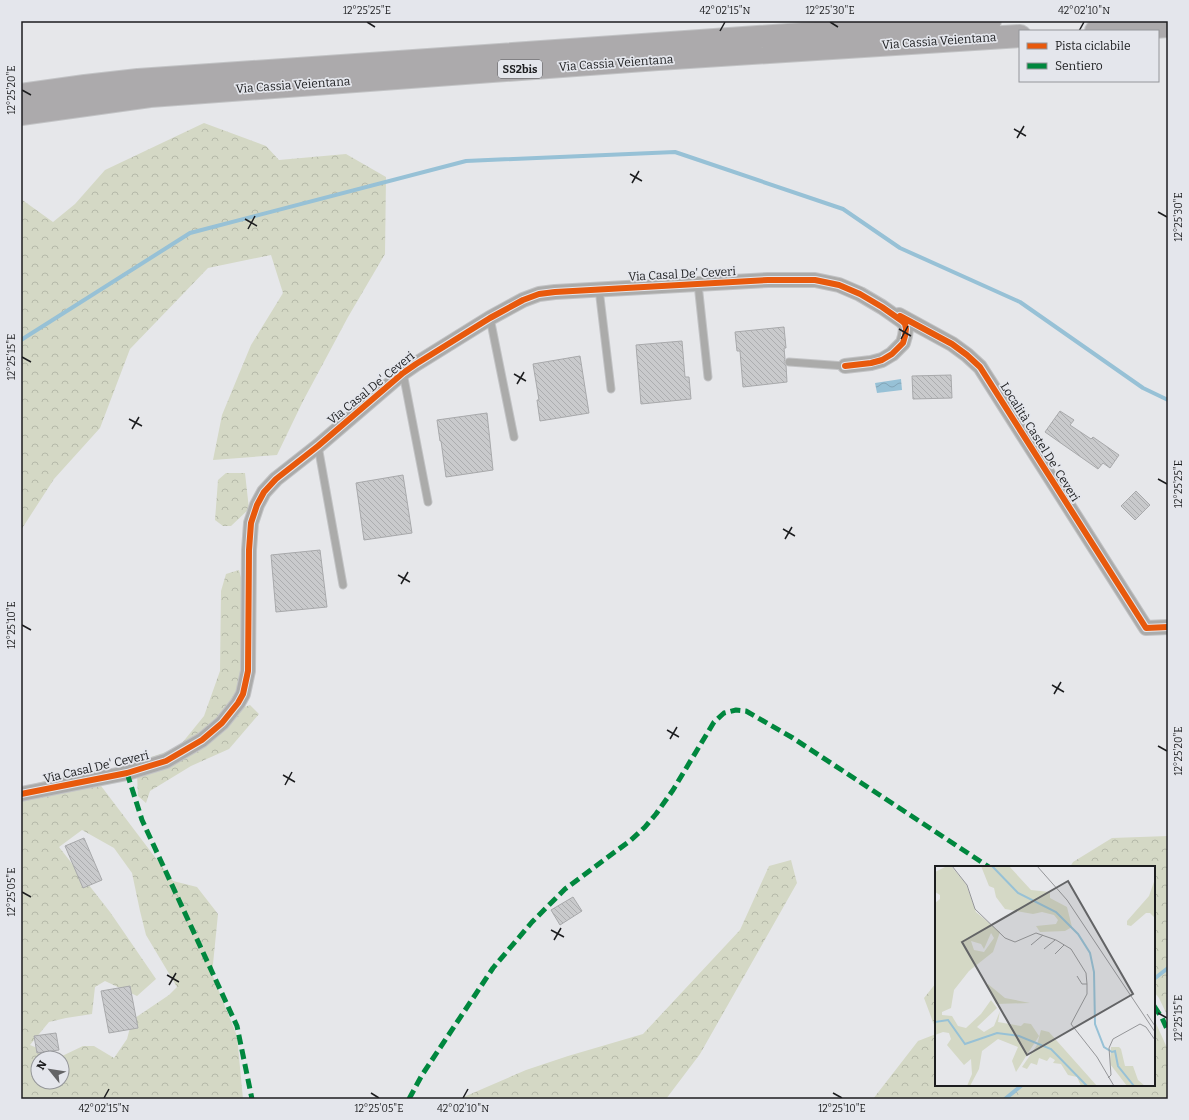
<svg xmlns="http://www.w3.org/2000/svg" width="1189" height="1120" viewBox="0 0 1189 1120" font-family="Bitter,serif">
  <defs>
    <pattern id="forest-crowns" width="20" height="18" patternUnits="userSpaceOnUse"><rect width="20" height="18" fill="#d4d8c5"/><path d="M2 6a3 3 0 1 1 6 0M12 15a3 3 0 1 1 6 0" fill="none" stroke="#b5b9a9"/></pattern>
    <pattern id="water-waves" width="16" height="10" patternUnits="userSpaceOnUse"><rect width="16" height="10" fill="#97c1d6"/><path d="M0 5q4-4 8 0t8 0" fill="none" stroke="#82a5b7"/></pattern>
    <pattern id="building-back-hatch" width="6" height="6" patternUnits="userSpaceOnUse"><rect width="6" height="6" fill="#c9cacc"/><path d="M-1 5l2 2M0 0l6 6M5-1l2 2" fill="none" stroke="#acadaf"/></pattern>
  </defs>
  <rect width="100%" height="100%" fill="#e6e7ea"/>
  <path fill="url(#forest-crowns)" fill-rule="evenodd" d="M 204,123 L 266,146 L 279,160 L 346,154 L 386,177 L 385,254 L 348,317 L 303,401 L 277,455 L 213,460 L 222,415 L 251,345 L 283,293 L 271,255 L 208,268 L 130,349 L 100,428 L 54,479 L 21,530 L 21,199 L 53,222 L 75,204 L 105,170 Z
    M 226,473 L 245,473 L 249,509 L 231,526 L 223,526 L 215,520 L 218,480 Z
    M 239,570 L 244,589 L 241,678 L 233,711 L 250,705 L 259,714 L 229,749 L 191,766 L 150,791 L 146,803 L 138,796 L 137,774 L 151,757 L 178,748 L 204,716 L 220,671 L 221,591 L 226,574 Z
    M 89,770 L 173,881 L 197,887 L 218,914 L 212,974 L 237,1036 L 243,1099 L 21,1099 L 21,787 ZM 82,830 L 114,848 L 132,873 L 140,911 L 146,935 L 177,987 L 169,995 L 132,1020 L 127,1039 L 114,1058 L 94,1046 L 83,1046 L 60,1057 L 30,1045 L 49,1022 L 66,1018 L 92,1014 L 95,987 L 105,981 L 137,996 L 156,979 L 110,912 L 59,847 ZM 38,1058 L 62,1058 L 62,1082 L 38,1082 Z
    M 1168,836 L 1168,1017 L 1159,998 L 1154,992 L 1154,867 L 1070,867 L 1073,862 L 1112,838 Z
    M 791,860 L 797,883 L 700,1054 L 666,1099 L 459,1099 L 526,1070 L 568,1056 L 643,1034 L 740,930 L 769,866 Z
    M 936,983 L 936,1030 L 924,998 Z
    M 1154,1019 L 1168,1050 L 1168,1099 L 873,1099 L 918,1041 L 936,1034 L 936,1085 L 1154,1085 Z"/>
  <path fill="url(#water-waves)" d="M 901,379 L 902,390 L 877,393 L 875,383 Z"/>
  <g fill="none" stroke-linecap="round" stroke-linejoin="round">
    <path stroke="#97c1d6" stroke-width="4" d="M 21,340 L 190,233 L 466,161 L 675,152 L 843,209 L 900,248 L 1020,302 L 1143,388 L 1168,400
      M 1154,979 L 1168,968
      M 1005,1099 L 1022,1085"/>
  </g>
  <path fill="url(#building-back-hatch)" stroke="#a8a9ab" d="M 784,327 L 786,348 L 784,348 L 785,359 L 784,362 L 786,365 L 787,382 L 743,387 L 740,351 L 737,351 L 735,332 Z
    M 682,341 L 685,377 L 689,377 L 691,399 L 641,404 L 636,345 Z
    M 580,356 L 589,413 L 540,421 L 537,400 L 539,400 L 533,364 Z
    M 951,375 L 952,398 L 913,399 L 912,376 Z
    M 1060,411 L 1074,420 L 1070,425 L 1091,439 L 1093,437 L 1119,455 L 1110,468 L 1103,463 L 1098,469 L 1045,432 Z
    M 487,413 L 493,470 L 446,477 L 441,441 L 440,441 L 437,420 Z
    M 403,475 L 412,533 L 364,540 L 356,483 Z
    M 1136,491 L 1150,505 L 1135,520 L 1121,506 Z
    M 320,550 L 327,607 L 276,612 L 271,555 Z
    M 84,838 L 102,880 L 83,888 L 65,846 Z
    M 573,897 L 582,911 L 560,925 L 551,910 Z
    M 130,986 L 138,1028 L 109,1033 L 101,991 Z
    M 56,1033 L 59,1050 L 37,1053 L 34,1036 Z"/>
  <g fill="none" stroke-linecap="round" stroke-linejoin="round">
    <defs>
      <path id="service" d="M 698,284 L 708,377
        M 599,289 L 611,389
        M 490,318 L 514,437
        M 789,362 L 845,366
        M 403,373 L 428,502
        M 318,446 L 343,585"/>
      <path id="minor" d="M 899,315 L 952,344 L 967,355 L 980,367 L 1146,628 L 1168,627
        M 21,794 L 127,773 L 166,761 L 202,740 L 222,723 L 238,703 L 243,694 L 248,671 L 249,550 L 251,523 L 257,505 L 264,492 L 276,479 L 318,446 L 403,373 L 416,364 L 490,318 L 523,300 L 539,294 L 555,292 L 768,280 L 815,280 L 839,285 L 860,294 L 882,307 L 902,321 L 905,324 L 906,329 L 905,336 L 903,343 L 892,354 L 882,360 L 871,363 L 845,366"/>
      <path id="trunk" d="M 1096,31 L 1168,26
        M 21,95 L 85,86 L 138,80 L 990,21
        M 21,114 L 150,96 L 658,59 L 1020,36"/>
    </defs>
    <use href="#service" stroke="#c2c3c5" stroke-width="9"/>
    <use href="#minor" stroke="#c2c3c5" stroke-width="16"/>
    <use href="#trunk" stroke="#c2c3c5" stroke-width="24"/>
    <use href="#service" stroke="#ababaa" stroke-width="7"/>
    <use href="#minor" stroke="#ababaa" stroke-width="14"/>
    <use href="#trunk" stroke="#acaaac" stroke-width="22"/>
    <path stroke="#00873e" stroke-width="5" stroke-dasharray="10 5" stroke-linecap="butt" d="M 127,773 L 142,820 L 237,1026 L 252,1099
      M 1154,1006 L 1162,1018 L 1168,1031
      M 409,1099 L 422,1075 L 493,968 L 532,922 L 565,889 L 631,840 L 645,827 L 656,814 L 673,790 L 714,722 L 724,713 L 736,710 L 746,711 L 793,738 L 989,867"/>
    <defs>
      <path id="cycleway" d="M 900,316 L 952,344 L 967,355 L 980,367 L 1146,628 L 1168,627
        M 21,794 L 127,773 L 166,761 L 202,740 L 222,723 L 238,703 L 243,694 L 248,671 L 249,550 L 251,523 L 257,505 L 264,492 L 276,479 L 318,446 L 403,373 L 416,364 L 490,318 L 523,300 L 539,294 L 555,292 L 768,280 L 815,280 L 839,285 L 860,294 L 882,307 L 902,321 L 905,324 L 906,329 L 905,336 L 903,343 L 892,354 L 882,360 L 871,363 L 845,366"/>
    </defs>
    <use href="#cycleway" stroke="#e4e6ec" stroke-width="8"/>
    <use href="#cycleway" stroke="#e8590c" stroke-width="6"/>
  </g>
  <path fill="none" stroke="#1c1d1f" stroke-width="1.5" d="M 367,22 L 375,27M 830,22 L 838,27M 720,31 L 725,22M 1079,31 L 1084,22M 22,90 L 31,95M 1014,129 L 1026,136M 1017,138 L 1024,126M 630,174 L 642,181M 632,183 L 639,171M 1158,212 L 1167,217M 245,219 L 257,226M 248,229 L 255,216M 899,329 L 911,336M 901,339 L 908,326M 22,357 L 31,362M 514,374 L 526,381M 517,384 L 524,372M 129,419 L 142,426M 132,429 L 139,417M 1158,479 L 1167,484M 783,529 L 795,536M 785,539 L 792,527M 398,575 L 410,582M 401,584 L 408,572M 22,625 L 31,630M 1052,685 L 1064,692M 1054,694 L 1061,682M 667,730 L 679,737M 670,739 L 677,727M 1158,746 L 1167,751M 283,775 L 295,782M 285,785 L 292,772M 22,892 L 31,897M 551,930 L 564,937M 554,940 L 561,928M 167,975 L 179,982M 169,985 L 176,973M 1158,1013 L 1167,1018M 371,1093 L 379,1098M 833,1093 L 842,1098M 104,1098 L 109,1089M 463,1098 L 468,1089"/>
  <g text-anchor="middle" stroke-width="3.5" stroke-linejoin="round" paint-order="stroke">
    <rect fill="#e4e6ec" stroke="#58595c" stroke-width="1" x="498" y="60" width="44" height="18" rx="3"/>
    <g font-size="11" font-weight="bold" fill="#1c1d1f">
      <text x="520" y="73">SS2bis</text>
    </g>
    <g font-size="12" fill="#1c1d1f" stroke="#e4e6ec">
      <text transform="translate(939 41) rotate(-4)" y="4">Via Cassia Veientana</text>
      <text transform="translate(616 63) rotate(-4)" y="4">Via Cassia Veientana</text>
      <text transform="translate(293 85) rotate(-4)" y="4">Via Cassia Veientana</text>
      <text transform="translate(682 274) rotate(-3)" y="4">Via Casal De' Ceveri</text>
      <text transform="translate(371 388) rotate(-39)" y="4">Via Casal De' Ceveri</text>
      <text transform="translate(1040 442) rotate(58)" y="4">Località Castel De' Ceveri</text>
      <text transform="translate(96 767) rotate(-13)" y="4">Via Casal De' Ceveri</text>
    </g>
  </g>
  <g transform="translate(935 866)">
    <rect width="220" height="220" fill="#e6e7ea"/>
    <path d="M 12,0 L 16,0 L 31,18 L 41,46 L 65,66 L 58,86 L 34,105 L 19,124 L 16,142 L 7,146 L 7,149 L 17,150 L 23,160 L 31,162 L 46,148 L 56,134 L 62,142 L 42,161 L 49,166 L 59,160 L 65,145 L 63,156 L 86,160 L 89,157 L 96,158 L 104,170 L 81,206 L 77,195 L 83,181 L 63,173 L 47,185 L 44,203 L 35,220 L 32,220 L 37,208 L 36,193 L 29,199 L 12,179 L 16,173 L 14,167 L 8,166 L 0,169 L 0,37 L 5,33 L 5,29 L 0,26 L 0,6 ZM 56,67 L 59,72 L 49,86 L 39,84 L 36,75 L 46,78 L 49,83 ZM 46,0 L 74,0 L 96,24 L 115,26 L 115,32 L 132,41 L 137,61 L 130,65 L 105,66 L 101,60 L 121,58 L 123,54 L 119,49 L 107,46 L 98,48 L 70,43 L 61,31 L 59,22 L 54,20 ZM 220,13 L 220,52 L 215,47 L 211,47 L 196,60 L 192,59 L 192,55 L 214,30 ZM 53,118 L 70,132 L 95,137 L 61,138 L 53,122 ZM 106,164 L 114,166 L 162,220 L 146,220 L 142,211 L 133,209 L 126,198 L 118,197 L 120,194 L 115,191 L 112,195 L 104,192 L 102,199 L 96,197 L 92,203 L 87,201 L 102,179 ZM 176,181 L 184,181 L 186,183 L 190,200 L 198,200 L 203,214 L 210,220 L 192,220 L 175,198 Z" fill="#d4d8c5" fill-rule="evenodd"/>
    <path fill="none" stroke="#97c1d6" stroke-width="2" d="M 57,0 L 83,27 L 121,46 L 143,68 L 155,87 L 159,106 L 160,158 L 169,181 L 177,186 L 180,185 L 183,200 L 199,220M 0,156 L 13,154 L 30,178 L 62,167 L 84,170 L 116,183 L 152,220"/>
    <path fill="none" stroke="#959699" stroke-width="1" d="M 17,0 L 32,19 L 40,43 L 70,72 L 80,76 L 101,67 L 121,74 L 136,83 L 151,107 L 152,118 L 147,118 L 142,110M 102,0 L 132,34 L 220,166M 220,77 L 220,94M 96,79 L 108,69M 109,83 L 120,74M 120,88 L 129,79M 152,118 L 152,128 L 136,158 L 162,191 L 179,220M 212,148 L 220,160M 173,212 L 176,209 L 174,182 L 178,173 L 205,158 L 211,161 L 220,174"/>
    <path fill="#636466" fill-opacity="0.15" stroke="#636466" stroke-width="2" d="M 133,15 L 198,128 L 92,189 L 27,76 Z"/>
    <rect width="220" height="220" fill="none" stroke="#1c1d1f" stroke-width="2"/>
  </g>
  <rect width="1189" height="1120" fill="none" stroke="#e4e6ec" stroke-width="44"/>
  <rect x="1019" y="30" width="140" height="52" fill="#e4e6ec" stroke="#94969a"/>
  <rect x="1027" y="43" width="20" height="6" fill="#e8590c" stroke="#94969a"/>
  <text x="1055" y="50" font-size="12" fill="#1c1d1f">Pista ciclabile</text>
  <rect x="1027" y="63" width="20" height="6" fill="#00873e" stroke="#94969a"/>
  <text x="1055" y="70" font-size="12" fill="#1c1d1f">Sentiero</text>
  <g transform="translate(50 1070) rotate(300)"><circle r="19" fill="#e4e6ec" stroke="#94969a"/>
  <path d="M0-3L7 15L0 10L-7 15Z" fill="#636466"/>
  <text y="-6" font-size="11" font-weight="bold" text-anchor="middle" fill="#1c1d1f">N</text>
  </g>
  <rect x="22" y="22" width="1145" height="1076" fill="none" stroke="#1c1d1f" stroke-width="1.5"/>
  <g font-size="10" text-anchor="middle" fill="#1c1d1f">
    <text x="367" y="14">12°25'25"E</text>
    <text x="725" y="14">42°02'15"N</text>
    <text x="830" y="14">12°25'30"E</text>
    <text x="1084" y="14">42°02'10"N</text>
    <text transform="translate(11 90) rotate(-90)" y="4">12°25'20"E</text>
    <text transform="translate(1178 217) rotate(-90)" y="4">12°25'30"E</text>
    <text transform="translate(11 357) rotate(-90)" y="4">12°25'15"E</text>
    <text transform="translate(1178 484) rotate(-90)" y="4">12°25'25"E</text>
    <text transform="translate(11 625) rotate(-90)" y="4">12°25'10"E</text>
    <text transform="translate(1178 751) rotate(-90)" y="4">12°25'20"E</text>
    <text transform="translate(11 892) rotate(-90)" y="4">12°25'05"E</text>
    <text transform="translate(1178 1018) rotate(-90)" y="4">12°25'15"E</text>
    <text x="104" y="1112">42°02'15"N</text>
    <text x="379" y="1112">12°25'05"E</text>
    <text x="463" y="1112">42°02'10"N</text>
    <text x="842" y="1112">12°25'10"E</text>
  </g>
</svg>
